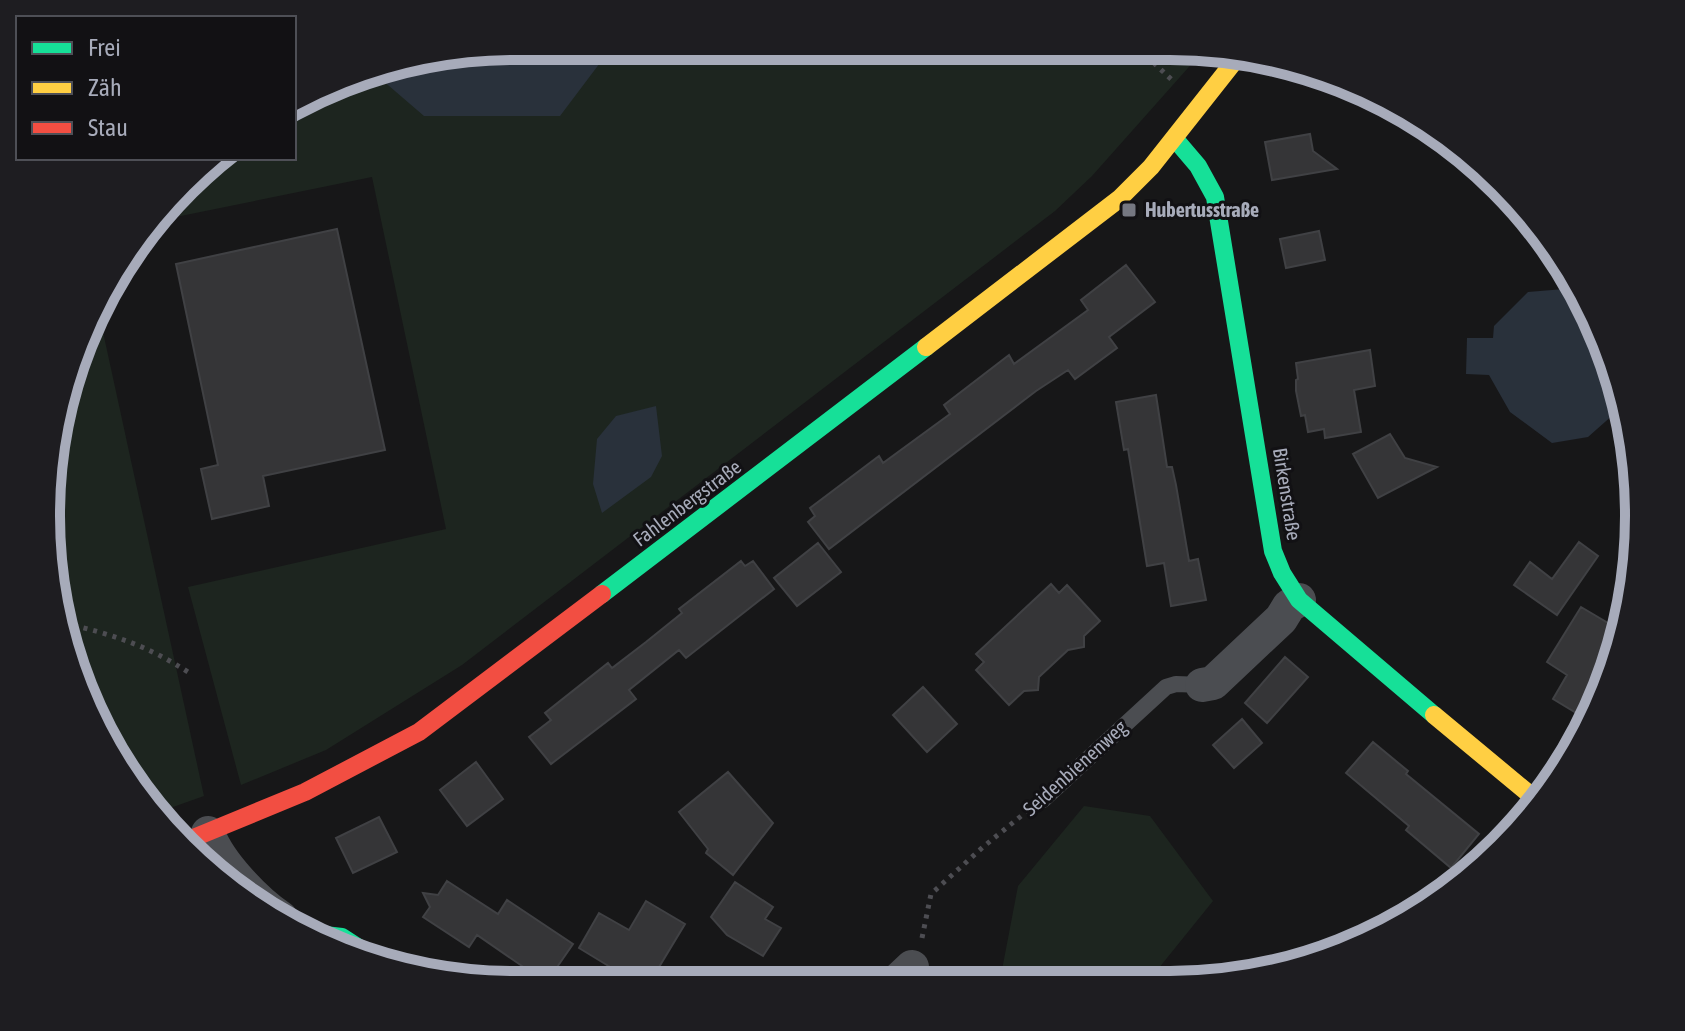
<svg xmlns="http://www.w3.org/2000/svg" width="1685" height="1031" viewBox="0 0 1685 1031" font-family="'Asap Condensed',sans-serif">
  <rect width="100%" height="100%" fill="#171718"/>
  <path fill="#1d251f" d="M 515,46 L 1204,50 L 1092,176 L 1055,211 L 462,665 L 326,750 L 241,785 L 188,587 L 446,529 L 372,177 L 156,221 L 216,158 L 294,158 L 294,109 L 365,71 Z
    M 98,309 L 204,796 L 159,812 L 125,777 L 71,666 L 46,515 L 71,365 Z
    M 1084,806 L 1150,816 L 1213,901 L 1146,984 L 1016,983 L 1001,975 L 1018,886 Z"/>
  <path fill="#29313b" d="M 516,46 L 612,47 L 560,116 L 424,116 L 374,73 L 362,72 Z
    M 1562,267 L 1576,280 L 1624,422 L 1621,424 L 1614,414 L 1588,437 L 1552,443 L 1510,412 L 1489,375 L 1466,374 L 1467,338 L 1493,338 L 1494,326 L 1528,292 L 1564,289 L 1563,281 L 1554,275 L 1555,269 Z
    M 656,406 L 662,456 L 651,477 L 602,513 L 593,484 L 597,439 L 616,416 Z"/>
  <path fill="#353537" stroke="#404144" stroke-width="2" d="M 1310,134 L 1313,151 L 1337,169 L 1272,180 L 1265,142 Z
    M 337,229 L 385,450 L 263,476 L 269,506 L 212,519 L 201,469 L 218,465 L 176,264 Z
    M 1319,231 L 1325,260 L 1286,268 L 1280,239 Z
    M 1126,265 L 1155,302 L 1109,337 L 1117,348 L 1075,379 L 1068,370 L 1036,391 L 829,549 L 808,522 L 815,516 L 810,508 L 879,456 L 883,463 L 950,414 L 944,405 L 1009,355 L 1014,364 L 1088,310 L 1081,300 Z
    M 1370,350 L 1375,386 L 1354,390 L 1361,432 L 1325,438 L 1324,429 L 1308,432 L 1305,415 L 1301,416 L 1296,391 L 1296,380 L 1298,379 L 1296,363 Z
    M 1156,395 L 1167,467 L 1172,467 L 1176,485 L 1189,561 L 1198,559 L 1206,600 L 1171,606 L 1164,563 L 1147,566 L 1128,449 L 1124,450 L 1116,402 Z
    M 1390,434 L 1405,458 L 1437,467 L 1378,498 L 1353,454 Z
    M 1579,542 L 1598,556 L 1557,615 L 1514,585 L 1530,562 L 1552,579 Z
    M 818,543 L 841,572 L 797,606 L 774,578 Z
    M 741,561 L 745,566 L 753,561 L 774,589 L 686,658 L 679,650 L 629,690 L 636,699 L 551,764 L 529,737 L 551,720 L 545,713 L 608,663 L 612,668 L 646,642 L 682,613 L 679,609 Z
    M 1051,584 L 1059,593 L 1067,585 L 1100,621 L 1084,636 L 1084,647 L 1068,650 L 1039,677 L 1038,690 L 1024,691 L 1009,705 L 976,670 L 984,662 L 976,654 Z
    M 1581,607 L 1623,632 L 1583,717 L 1553,699 L 1567,675 L 1547,662 Z
    M 1285,657 L 1308,677 L 1267,723 L 1245,703 Z
    M 923,687 L 957,724 L 927,752 L 893,715 Z
    M 1242,719 L 1262,743 L 1234,768 L 1213,745 Z
    M 1373,742 L 1408,771 L 1406,774 L 1479,834 L 1451,868 L 1406,830 L 1409,826 L 1346,773 Z
    M 476,762 L 503,799 L 467,826 L 440,790 Z
    M 728,772 L 773,823 L 733,875 L 706,853 L 708,849 L 679,812 Z
    M 379,817 L 397,852 L 353,873 L 336,838 Z
    M 447,881 L 498,914 L 507,900 L 573,944 L 553,973 L 545,968 L 538,977 L 477,935 L 469,947 L 423,917 L 430,907 L 423,893 L 438,895 Z
    M 735,882 L 773,907 L 765,919 L 781,928 L 763,956 L 727,935 L 711,917 Z
    M 646,901 L 685,924 L 650,982 L 635,982 L 579,948 L 599,913 L 629,930 Z"/>
  <g fill="none" stroke-linecap="round" stroke-linejoin="round">
    <path stroke="#4d4d52" stroke-width="5" stroke-dasharray="4 6" stroke-linecap="butt" d="M 1139,49 L 1173,81
      M 64,623 C 114,635 147,645 191,674
      M 922,938 L 931,894 L 983,847 L 1026,812"/>
    <path stroke="#4b4d51" stroke-width="16" d="M 1043,800 L 1166,687 L 1176,684 L 1202,685"/>
    <path stroke="#4b4d51" stroke-width="34" d="M 1202,685 L 1213,683 L 1281,619 L 1289,606 L 1299,600
      M 208,833 C 219,863 255,900 281,918
      M 895,983 L 912,967"/>
    <path stroke="#16e098" stroke-width="18" d="M 1175,139 L 1198,166 L 1215,197 L 1273,551 L 1282,573 L 1299,600 L 1434,715
      M 602,594 L 926,347
      M 307,933 L 342,937 L 379,961"/>
    <path stroke="#ffcf43" stroke-width="18" d="M 926,347 L 1119,199 L 1151,167 L 1241,53
      M 1434,715 L 1540,803"/>
    <path stroke="#f24e42" stroke-width="18" d="M 186,841 L 305,792 L 419,732 L 602,594"/>
  </g>
  <rect fill="#757781" stroke="#121114" stroke-width="3" x="1121" y="202" width="16" height="16" rx="4"/>
  <g text-anchor="middle" stroke-width="6" stroke-linejoin="round" paint-order="stroke">
    <g font-size="20" font-weight="bold" fill="#a7abba" stroke="#121114" text-anchor="start">
      <text x="1145" y="217">Hubertusstraße</text>
    </g>
    <g font-size="20" fill="#a7abba" stroke="#121114">
      <text transform="translate(1287 494) rotate(81)" y="7">Birkenstraße</text>
      <text transform="translate(687 503) rotate(-37)" y="7">Fahlenbergstraße</text>
      <text transform="translate(1075 768) rotate(-42)" y="7">Seidenbienenweg</text>
    </g>
  </g>
  <path d="M0 0H1685V1031H0ZM515 60H1170A455 455 0 0 1 1625 515V516A455 455 0 0 1 1170 971H515A455 455 0 0 1 60 516V515A455 455 0 0 1 515 60Z" fill="#1e1d21" fill-rule="evenodd"/>
  <path fill="none" stroke="#a7abba" stroke-width="10" d="M515 60H1170A455 455 0 0 1 1625 515V516A455 455 0 0 1 1170 971H515A455 455 0 0 1 60 516V515A455 455 0 0 1 515 60Z"/>
  <rect x="16" y="16" width="280" height="144" fill="#121114" stroke="#4e4f56" stroke-width="2"/>
  <rect x="32" y="42" width="40" height="12" fill="#16e098" stroke="#4e4f56" stroke-width="2"/>
  <text x="88" y="56" font-size="24" fill="#a7abba">Frei</text>
  <rect x="32" y="82" width="40" height="12" fill="#ffcf43" stroke="#4e4f56" stroke-width="2"/>
  <text x="88" y="96" font-size="24" fill="#a7abba">Zäh</text>
  <rect x="32" y="122" width="40" height="12" fill="#f24e42" stroke="#4e4f56" stroke-width="2"/>
  <text x="88" y="136" font-size="24" fill="#a7abba">Stau</text>
</svg>
